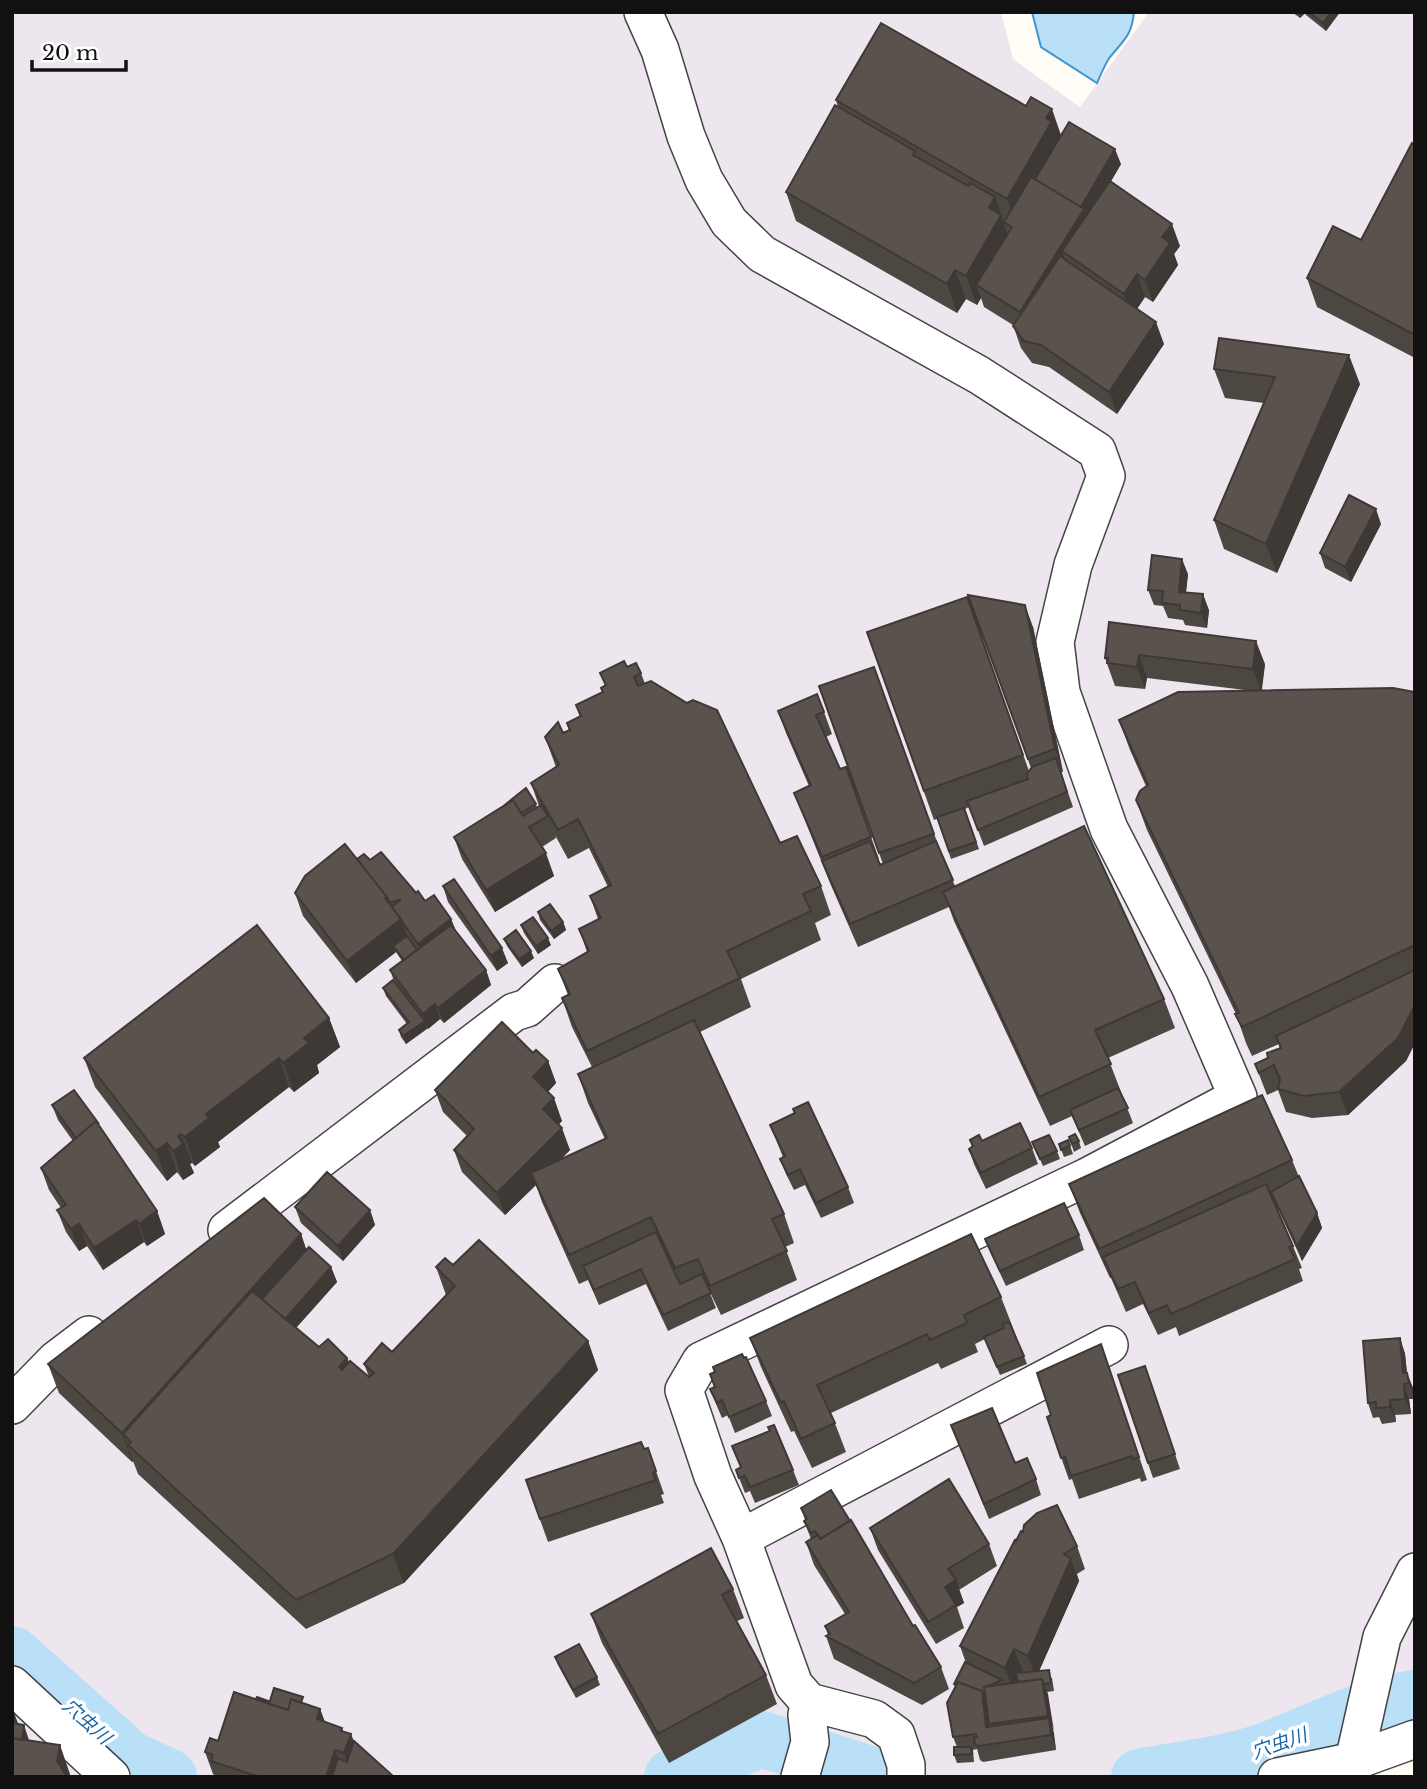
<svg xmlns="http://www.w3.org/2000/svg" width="1427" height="1789" viewBox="0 0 1427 1789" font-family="'Libre Baskerville','Noto Sans JP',serif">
  <rect width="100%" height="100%" fill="#fffdf5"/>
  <path fill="#eee6ef" d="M 12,12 L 1001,12 L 1013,59 L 1080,107 L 1149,12 L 1415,12 L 1415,1693 L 1385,1696 L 1234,1754 L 1101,1777 L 12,1777 Z"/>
  <path fill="#b9e0f7" stroke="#3f96cf" stroke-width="2" d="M 1032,12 L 1134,12 C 1132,35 1124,40 1110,57 C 1105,64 1101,74 1097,83 L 1041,47 Z"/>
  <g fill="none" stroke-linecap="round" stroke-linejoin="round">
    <path stroke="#b9e0f7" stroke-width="56" d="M 12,1654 L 130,1759 L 169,1777
      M 672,1777 L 761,1739 L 879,1777
      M 1139,1777 C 1180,1769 1222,1765 1261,1752 C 1313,1734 1361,1705 1415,1698"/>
    <defs>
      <path id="minor" d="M 643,12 L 660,50 L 686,136 L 704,180 L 729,222 L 762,254 L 979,375 L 1097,451 L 1106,476 L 1073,565 L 1055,642 L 1061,692 L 1109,829 L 1190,986 L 1238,1097 L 1087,1177 L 701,1361 L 684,1390 L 713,1476 L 741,1538 L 794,1685 L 809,1702 L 874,1719 L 896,1735 L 906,1765 L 906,1777
        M 227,1230 L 514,1012 L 527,1008 L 555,983
        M 12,1405 L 56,1360 L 89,1335
        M 741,1538 L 1109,1345
        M 12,1685 L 111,1777
        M 1354,1761 L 1382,1637 L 1415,1572
        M 800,1777 L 810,1742 L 807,1715 L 809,1702
        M 1277,1777 L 1354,1761 L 1415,1739"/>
    </defs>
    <use href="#minor" stroke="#444" stroke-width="40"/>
    <use href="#minor" stroke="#fff" stroke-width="37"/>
  </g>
  <path fill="#4d4742" d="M 1292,12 L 1340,12 L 1326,31 L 1306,15 L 1305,13 L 1300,18 Z
    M 836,100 L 1061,135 L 1121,164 L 1111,181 L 1180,246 L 1174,254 L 1178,265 L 1153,302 L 1145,297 L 1137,309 L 1164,344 L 1117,414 L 1049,367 L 1032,363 L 1021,348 L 1013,325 L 984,307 L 981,298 L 977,305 L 966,299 L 957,313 L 796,221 L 786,192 L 838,107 Z
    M 1415,145 L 1415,358 L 1317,307 L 1307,278 L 1361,240 Z
    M 1214,369 L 1360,384 L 1277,573 L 1224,549 L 1214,520 L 1264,403 L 1225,398 Z
    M 1381,524 L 1351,582 L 1325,568 L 1320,553 Z
    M 1188,574 L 1186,593 L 1209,610 L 1207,628 L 1185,625 L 1183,620 L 1168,618 L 1163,606 L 1154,605 L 1148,590 Z
    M 968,595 L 1033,627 L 1063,772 L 1061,772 L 1073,807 L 984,846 L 969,807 L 965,809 L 979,849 L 951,859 L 937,819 L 934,820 L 867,632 L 967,597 L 1029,771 L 1031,768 Z
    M 1109,622 L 1265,664 L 1262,690 L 1415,692 L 1415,1043 L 1406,1061 L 1348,1115 L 1312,1118 L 1286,1112 L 1278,1090 L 1267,1095 L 1255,1064 L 1268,1058 L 1280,1048 L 1279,1044 L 1252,1056 L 1246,1043 L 1236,1014 L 1147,830 L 1136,800 L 1146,786 L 1130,750 L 1119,720 L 1253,691 L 1147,678 L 1145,689 L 1115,686 L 1105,658 Z
    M 627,667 L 641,673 L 645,684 L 780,843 L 821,886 L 831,915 L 815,923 L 821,940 L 741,979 L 751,1007 L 700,1032 L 784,1214 L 794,1243 L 785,1247 L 797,1280 L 721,1315 L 708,1288 L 716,1308 L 668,1331 L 646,1284 L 599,1305 L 588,1280 L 579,1284 L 542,1202 L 536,1185 L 505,1215 L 462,1172 L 454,1150 L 467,1136 L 443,1112 L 435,1090 L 533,1053 L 548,1061 L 556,1083 L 548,1092 L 562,1121 L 558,1125 L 570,1150 L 561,1159 L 605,1139 L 588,1103 L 578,1074 L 592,1067 L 572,1027 L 562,998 L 568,995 L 558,969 L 587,952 L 579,929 L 598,919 L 590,896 L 608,887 L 589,848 L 568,859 L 555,835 L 556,838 L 542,847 L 554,876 L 495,912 L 462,859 L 454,837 L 536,804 L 537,808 L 539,806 L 531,783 L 556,767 L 545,737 L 563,733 L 569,730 L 567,723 L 580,717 L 576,705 L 603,693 L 601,688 L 605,686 L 600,673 Z
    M 874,667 L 940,850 L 955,886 L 1164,999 L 1175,1028 L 1108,1058 L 1133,1123 L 1085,1146 L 1072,1116 L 1050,1126 L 954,921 L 949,907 L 858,947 L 830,883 L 794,793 L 809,786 L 786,733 L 778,711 L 824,712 L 832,734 L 826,737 L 840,769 L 846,767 L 879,859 L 878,859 L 880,865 L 883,864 L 819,686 Z
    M 357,859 L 370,860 L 416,893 L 425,901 L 451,919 L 456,931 L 486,970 L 491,985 L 444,1023 L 440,1019 L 428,1029 L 427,1028 L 406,1044 L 401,1037 L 399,1030 L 407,1024 L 386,996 L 383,988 L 394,981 L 390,970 L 402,961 L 396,952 L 356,983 L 303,916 L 295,893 Z
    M 443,886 L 508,963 L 497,971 L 448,902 Z
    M 538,912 L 563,922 L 566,930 L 554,939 L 540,920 Z
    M 521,925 L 551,945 L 538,954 L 524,933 Z
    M 504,939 L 534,958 L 522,967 L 507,946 Z
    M 329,1018 L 340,1047 L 317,1065 L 319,1073 L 294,1092 L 289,1087 L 218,1142 L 220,1147 L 195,1166 L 192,1163 L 190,1164 L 194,1173 L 183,1180 L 177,1172 L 167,1181 L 95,1087 L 84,1058 Z
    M 52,1105 L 100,1127 L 157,1211 L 165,1234 L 147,1246 L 144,1242 L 103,1270 L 87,1246 L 79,1251 L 66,1232 L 57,1210 L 61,1208 L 49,1190 L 41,1168 L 73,1141 L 58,1120 Z
    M 770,1125 L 848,1187 L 854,1203 L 821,1218 L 805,1185 L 794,1190 L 786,1174 L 780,1159 L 783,1157 Z
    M 1069,1137 L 1079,1141 L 1081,1148 L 1074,1152 Z
    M 970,1140 L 1032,1148 L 1038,1164 L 986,1189 L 974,1164 L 969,1149 L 972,1147 Z
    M 1068,1140 L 1073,1154 L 1064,1157 L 1059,1144 Z
    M 1032,1142 L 1057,1151 L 1060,1159 L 1043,1166 Z
    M 1292,1160 L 1299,1177 L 1317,1213 L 1322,1228 L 1302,1261 L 1275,1202 L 1274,1202 L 1293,1246 L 1302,1268 L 1299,1269 L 1303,1281 L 1179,1336 L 1176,1327 L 1158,1335 L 1143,1304 L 1126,1312 L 1111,1278 L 1110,1278 L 1080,1213 L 1069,1184 Z
    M 295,1207 L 370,1210 L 375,1225 L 343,1261 L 301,1223 Z
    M 301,1234 L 306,1250 L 331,1267 L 337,1282 L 296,1328 L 319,1347 L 347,1358 L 349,1362 L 369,1377 L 364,1364 L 392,1352 L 446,1295 L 436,1267 L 453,1265 L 588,1341 L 598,1370 L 404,1583 L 306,1629 L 138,1474 L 133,1461 L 132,1462 L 59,1393 L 48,1364 Z
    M 1079,1235 L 1084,1250 L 1006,1286 L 991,1254 L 985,1239 Z
    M 1001,1297 L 1027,1364 L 1000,1375 L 985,1339 L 975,1344 L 978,1352 L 941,1369 L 938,1363 L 831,1413 L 846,1452 L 812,1468 L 794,1431 L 791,1432 L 761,1367 L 750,1338 Z
    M 1400,1338 L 1405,1354 L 1407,1373 L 1413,1388 L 1414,1399 L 1409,1399 L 1411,1414 L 1395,1415 L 1396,1422 L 1382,1424 L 1379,1417 L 1373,1418 L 1368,1403 Z
    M 1101,1344 L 1147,1480 L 1141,1482 L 1140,1478 L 1079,1499 L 1072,1479 L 1069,1480 L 1047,1417 L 1051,1415 Z
    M 1145,1366 L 1180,1469 L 1153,1478 L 1118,1375 Z
    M 710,1374 L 766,1401 L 772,1416 L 735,1433 L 728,1415 L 722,1418 L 716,1404 L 710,1389 L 714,1387 Z
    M 951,1425 L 1036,1479 L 1041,1495 L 989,1519 Z
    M 732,1446 L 793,1470 L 799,1485 L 755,1503 L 750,1491 L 745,1493 L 736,1470 L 741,1468 Z
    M 648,1448 L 664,1494 L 661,1495 L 664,1503 L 548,1542 L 526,1480 Z
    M 801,1508 L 913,1626 L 941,1667 L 949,1689 L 922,1705 L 834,1659 L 826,1636 L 828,1635 L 825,1626 L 845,1614 L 814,1565 L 806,1542 L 811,1539 L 804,1521 L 805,1520 Z
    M 870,1528 L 989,1544 L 997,1566 L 959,1590 L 964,1603 L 957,1607 L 964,1628 L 936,1644 L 878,1550 Z
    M 1016,1541 L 1077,1546 L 1085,1569 L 1077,1574 L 1079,1581 L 1039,1671 L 1052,1678 L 1054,1691 L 1047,1692 L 1056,1750 L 983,1762 L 980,1760 L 977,1749 L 973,1750 L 974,1762 L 957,1763 L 954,1755 L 957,1747 L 953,1737 L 955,1688 L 954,1684 L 966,1663 L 960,1646 Z
    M 733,1589 L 744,1618 L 737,1621 L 766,1675 L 777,1704 L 669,1763 L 602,1643 L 591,1614 Z
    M 555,1657 L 597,1677 L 600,1685 L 576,1698 L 558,1665 Z
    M 268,1701 L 269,1704 L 306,1704 L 320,1709 L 325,1722 L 343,1732 L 351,1734 L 354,1742 L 394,1777 L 217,1777 L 213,1774 L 205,1752 Z"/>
  <path fill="#3f3936" d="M 1298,12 L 1304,12 L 1305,13 L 1300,18 Z
    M 1331,12 L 1340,12 L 1326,31 L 1323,23 Z
    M 1052,109 L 1062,138 L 1018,229 L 1007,199 L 1046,118 Z
    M 1115,149 L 1121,164 L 1088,221 L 1062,251 L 1068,270 L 1028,334 L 1020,312 Z
    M 995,197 L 1011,244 L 976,285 L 981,298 L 977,305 L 966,276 L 989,208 Z
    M 1172,224 L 1180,246 L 1174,254 L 1178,265 L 1153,302 L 1145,280 L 1162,237 Z
    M 955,270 L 966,299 L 957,313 L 947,284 Z
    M 1137,274 L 1145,297 L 1132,316 L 1124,294 Z
    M 1156,322 L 1164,344 L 1117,414 L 1109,392 Z
    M 1349,355 L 1360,384 L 1277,573 L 1266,544 Z
    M 1376,509 L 1381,524 L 1351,582 L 1345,567 Z
    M 1182,559 L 1188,574 L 1184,607 L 1179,592 Z
    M 1203,594 L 1209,610 L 1207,628 L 1201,613 Z
    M 1025,605 L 1033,627 L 1063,772 L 1055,749 Z
    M 1256,641 L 1265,664 L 1261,692 L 1253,669 Z
    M 1139,655 L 1147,678 L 1145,689 L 1137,667 Z
    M 546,853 L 554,876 L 495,912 L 486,890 Z
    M 401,919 L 409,942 L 393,946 L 396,952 L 356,983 L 347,961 Z
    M 451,919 L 457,934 L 424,959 L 418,944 Z
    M 563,922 L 566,930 L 554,939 L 551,931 Z
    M 548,938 L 551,945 L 538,954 L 536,946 Z
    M 502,948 L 508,963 L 497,971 L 491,956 Z
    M 531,951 L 534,958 L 522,967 L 519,959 Z
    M 486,970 L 491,985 L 444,1023 L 438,1008 Z
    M 435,1004 L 440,1019 L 428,1029 L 423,1014 Z
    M 1415,1005 L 1415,1043 L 1406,1061 L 1348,1115 L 1339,1092 Z
    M 329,1018 L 340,1047 L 317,1065 L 319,1073 L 294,1092 L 283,1063 L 304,1038 Z
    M 425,1021 L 427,1029 L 406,1044 L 403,1036 Z
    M 279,1058 L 289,1087 L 218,1142 L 220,1147 L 195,1166 L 185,1137 L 206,1114 Z
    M 548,1061 L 556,1083 L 541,1099 L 533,1077 Z
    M 554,1098 L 562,1121 L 551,1132 L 543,1109 Z
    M 562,1128 L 570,1150 L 536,1184 L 531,1173 L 536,1185 L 505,1215 L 497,1193 Z
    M 181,1134 L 192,1163 L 190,1164 L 194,1173 L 183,1180 L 173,1151 L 178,1136 Z
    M 167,1143 L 177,1172 L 167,1181 L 156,1151 Z
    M 370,1210 L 375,1225 L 343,1261 L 338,1246 Z
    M 157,1211 L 165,1234 L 147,1246 L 139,1224 Z
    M 1317,1213 L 1322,1228 L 1302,1261 L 1297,1246 Z
    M 136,1220 L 144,1242 L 103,1270 L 94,1248 Z
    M 79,1224 L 87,1246 L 79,1251 L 71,1229 Z
    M 301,1234 L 311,1263 L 131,1442 L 123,1434 L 133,1461 L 132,1462 L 122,1433 Z
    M 331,1267 L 337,1282 L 286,1339 L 281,1324 Z
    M 1400,1338 L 1405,1354 L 1408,1383 L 1403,1373 Z
    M 588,1341 L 598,1370 L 404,1583 L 393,1554 Z
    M 347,1358 L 357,1387 L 339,1367 Z
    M 1407,1373 L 1413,1388 L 1414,1399 L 1409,1383 Z
    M 1404,1384 L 1409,1399 L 1411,1414 L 1405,1399 Z
    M 1390,1400 L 1395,1415 L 1396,1422 L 1390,1407 Z
    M 1071,1559 L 1079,1581 L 1036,1678 L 1028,1656 Z
    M 956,1580 L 964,1603 L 957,1607 L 945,1587 Z
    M 1014,1649 L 1023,1671 L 1013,1690 L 1005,1668 Z
    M 1042,1679 L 1048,1694 L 1054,1731 L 1048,1716 Z
    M 989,1686 L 987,1707 L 991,1743 L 986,1727 L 982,1691 Z
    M 320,1709 L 328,1731 L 317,1719 Z
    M 14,1713 L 20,1728 L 13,1723 Z
    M 1049,1718 L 1054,1733 L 1056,1750 L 1051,1735 Z
    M 24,1725 L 29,1740 L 26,1766 L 20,1750 Z
    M 342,1728 L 348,1744 L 351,1734 L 359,1757 L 352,1776 L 344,1753 L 341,1731 Z
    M 60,1745 L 70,1774 L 70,1777 L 63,1777 L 57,1761 Z
    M 335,1750 L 343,1773 L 342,1777 L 326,1777 Z"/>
  <path fill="#5a524d" stroke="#3f3936" stroke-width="2" d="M 1309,12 L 1331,12 L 1323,23 Z
    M 881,23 L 1026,106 L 1031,97 L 1052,109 L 1046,118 L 1052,121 L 1007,199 L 836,100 Z
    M 835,105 L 915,151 L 913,155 L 968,186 L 970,183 L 995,197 L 989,208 L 1001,215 L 966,276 L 955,270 L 947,284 L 786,192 Z
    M 1069,122 L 1115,149 L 1081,207 L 1035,179 Z
    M 1412,143 L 1415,145 L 1415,335 L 1307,278 L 1333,226 L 1361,240 Z
    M 1031,177 L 1084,209 L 1020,312 L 976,285 L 1012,227 L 1004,222 Z
    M 1110,181 L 1172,224 L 1162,237 L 1170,243 L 1145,280 L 1137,274 L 1124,294 L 1062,251 Z
    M 1060,256 L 1156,322 L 1109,392 L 1041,345 L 1024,341 L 1013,326 Z
    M 1219,338 L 1349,355 L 1266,544 L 1214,520 L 1275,377 L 1214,369 Z
    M 1349,495 L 1376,509 L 1345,567 L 1320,553 Z
    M 1152,555 L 1182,559 L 1179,592 L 1203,594 L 1201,613 L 1180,610 L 1180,605 L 1162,603 L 1163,591 L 1148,590 Z
    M 968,595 L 1025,605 L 1055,749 L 1028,759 Z
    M 967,597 L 1023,755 L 924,791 L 867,632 Z
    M 1109,622 L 1256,641 L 1253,669 L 1139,655 L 1137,667 L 1107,663 L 1108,658 L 1105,658 Z
    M 624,661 L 627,667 L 636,663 L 641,673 L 634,677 L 638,686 L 651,681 L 687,703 L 693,700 L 717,710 L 780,843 L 797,836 L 821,886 L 803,894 L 811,911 L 727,951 L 740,978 L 587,1051 L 562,998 L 570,994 L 558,969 L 589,951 L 579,929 L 601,918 L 590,896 L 611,885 L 578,819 L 558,830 L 531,783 L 559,765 L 545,737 L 558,722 L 563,733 L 570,730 L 567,723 L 581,716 L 576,705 L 603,692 L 601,688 L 606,685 L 600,673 Z
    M 874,667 L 934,834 L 879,853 L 819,686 Z
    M 1393,688 L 1415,692 L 1415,945 L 1242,1027 L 1235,1014 L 1239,1013 L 1136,800 L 1140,791 L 1148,785 L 1119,720 L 1178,692 Z
    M 817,694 L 824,712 L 816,715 L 840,769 L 846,767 L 871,837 L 822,857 L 794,793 L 811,785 L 778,711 Z
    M 1056,758 L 1067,792 L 978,830 L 967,801 L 1028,779 L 1027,774 L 1032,767 Z
    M 526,788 L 536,804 L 521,813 L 513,800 L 501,808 Z
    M 513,800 L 523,816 L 541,805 L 548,816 L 529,827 L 546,853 L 486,890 L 454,837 Z
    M 964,808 L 976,842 L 949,851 L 937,817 Z
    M 1084,826 L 1164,999 L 1095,1030 L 1111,1064 L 1039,1097 L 943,892 Z
    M 870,841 L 880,865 L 936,841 L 953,880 L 850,924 L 822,861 Z
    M 345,844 L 387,897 L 385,898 L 401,919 L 347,961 L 295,893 L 305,876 Z
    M 381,852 L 416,893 L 418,891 L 425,901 L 434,895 L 451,919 L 418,944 L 392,907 L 401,899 L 390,903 L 387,897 L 357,859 L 364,854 L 370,860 Z
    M 454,879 L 502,948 L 491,956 L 443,886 Z
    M 550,904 L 563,922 L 551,931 L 538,912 Z
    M 533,917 L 548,938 L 536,946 L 521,925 Z
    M 257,925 L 329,1018 L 304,1038 L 309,1043 L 283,1063 L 279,1058 L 206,1114 L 209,1118 L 185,1137 L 181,1134 L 178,1136 L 183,1144 L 173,1151 L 167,1143 L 156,1151 L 84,1058 Z
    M 451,925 L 486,970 L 438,1008 L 435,1004 L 423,1014 L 390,970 Z
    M 516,930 L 531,951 L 519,959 L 504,939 Z
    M 407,936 L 417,950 L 404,960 L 393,946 Z
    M 1415,970 L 1415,1005 L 1398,1038 L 1339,1092 L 1304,1096 L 1278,1089 L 1280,1079 L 1274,1065 L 1259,1073 L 1255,1064 L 1268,1058 L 1267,1053 L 1281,1048 L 1276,1036 Z
    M 393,980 L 425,1021 L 403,1036 L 399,1030 L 409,1022 L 383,988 Z
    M 694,1020 L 784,1214 L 772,1219 L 787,1251 L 710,1286 L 698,1259 L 675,1268 L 651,1217 L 569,1255 L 531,1173 L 607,1138 L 578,1074 Z
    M 502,1022 L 533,1053 L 536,1050 L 548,1061 L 533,1077 L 554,1098 L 543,1109 L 562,1128 L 497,1193 L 454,1150 L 474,1129 L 435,1090 Z
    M 1118,1088 L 1128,1108 L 1079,1130 L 1070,1110 Z
    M 74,1090 L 99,1124 L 96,1121 L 76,1138 L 52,1105 Z
    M 1262,1095 L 1292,1160 L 1099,1249 L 1069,1184 Z
    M 808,1102 L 848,1187 L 816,1203 L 800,1169 L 788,1175 L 780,1159 L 785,1156 L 770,1125 L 795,1113 L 793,1109 Z
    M 96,1121 L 157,1211 L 139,1224 L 136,1220 L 94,1248 L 79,1224 L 71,1229 L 57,1210 L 66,1205 L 41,1168 Z
    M 1020,1123 L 1032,1148 L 981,1173 L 969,1149 L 973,1146 L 970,1140 L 979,1135 L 982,1141 Z
    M 1075,1134 L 1079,1141 L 1072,1144 L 1069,1137 Z
    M 1049,1135 L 1057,1151 L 1040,1159 L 1032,1142 Z
    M 1068,1140 L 1070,1146 L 1061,1150 L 1059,1144 Z
    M 327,1172 L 370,1210 L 338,1246 L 295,1207 Z
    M 1299,1176 L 1317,1213 L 1297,1246 L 1271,1192 Z
    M 1266,1184 L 1293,1246 L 1289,1247 L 1295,1259 L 1171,1314 L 1167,1305 L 1149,1313 L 1135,1282 L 1118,1289 L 1103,1257 Z
    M 264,1198 L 301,1234 L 122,1433 L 48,1364 Z
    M 1064,1203 L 1079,1235 L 1000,1271 L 985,1239 Z
    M 656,1232 L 680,1284 L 702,1274 L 711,1293 L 663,1315 L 641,1269 L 594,1290 L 583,1266 Z
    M 971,1234 L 1001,1297 L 964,1315 L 967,1323 L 930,1340 L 927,1334 L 817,1385 L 835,1423 L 801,1439 L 784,1401 L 781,1403 L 750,1338 Z
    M 479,1240 L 588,1341 L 393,1554 L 296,1600 L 128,1445 L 131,1442 L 123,1434 L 252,1291 L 319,1347 L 328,1339 L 347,1358 L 339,1367 L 342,1370 L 350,1361 L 369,1377 L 374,1373 L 364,1364 L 382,1343 L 392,1352 L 455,1286 L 436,1267 L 445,1258 L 453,1265 Z
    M 309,1247 L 331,1267 L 285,1319 L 262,1299 Z
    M 1009,1322 L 1024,1356 L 997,1367 L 984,1337 L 1004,1328 L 1003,1324 Z
    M 1400,1338 L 1403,1373 L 1407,1373 L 1409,1383 L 1404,1384 L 1405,1399 L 1390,1400 L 1390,1407 L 1376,1408 L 1376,1402 L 1368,1403 L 1363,1341 Z
    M 1101,1344 L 1139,1457 L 1133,1459 L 1132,1456 L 1071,1476 L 1065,1457 L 1061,1458 L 1047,1417 L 1051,1415 L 1037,1373 Z
    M 742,1354 L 744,1358 L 746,1357 L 766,1401 L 729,1417 L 722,1400 L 717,1403 L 710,1389 L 715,1387 L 710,1374 L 715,1372 L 713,1367 Z
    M 1145,1366 L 1175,1454 L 1148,1463 L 1118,1375 Z
    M 992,1408 L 1015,1463 L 1027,1458 L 1036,1479 L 984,1504 L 951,1425 Z
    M 774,1425 L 793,1470 L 750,1487 L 745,1476 L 739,1478 L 736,1470 L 741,1467 L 732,1446 L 770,1431 L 768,1427 Z
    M 641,1442 L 644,1449 L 648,1448 L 656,1471 L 653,1473 L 656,1480 L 540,1519 L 526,1480 Z
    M 949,1479 L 989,1544 L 948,1569 L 956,1580 L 945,1587 L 956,1605 L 928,1622 L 870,1528 Z
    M 831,1490 L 850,1521 L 820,1539 L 815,1531 L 811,1533 L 804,1521 L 807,1519 L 801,1508 Z
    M 1057,1505 L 1077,1546 L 1064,1554 L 1071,1559 L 1028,1656 L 1014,1649 L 1005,1668 L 960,1646 L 1015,1540 L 1016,1541 L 1021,1531 L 1023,1532 L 1024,1525 L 1037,1513 Z
    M 851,1520 L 913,1626 L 915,1625 L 941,1667 L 914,1683 L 826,1636 L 830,1634 L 825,1626 L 849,1612 L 806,1542 L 818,1535 L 820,1539 Z
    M 711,1548 L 733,1589 L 722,1595 L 766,1675 L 658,1734 L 591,1614 Z
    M 579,1644 L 597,1677 L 573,1690 L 555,1657 Z
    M 965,1662 L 1002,1680 L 988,1686 L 984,1687 L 985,1694 L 984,1697 L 982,1691 L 958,1682 L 956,1685 L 954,1684 Z
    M 1049,1670 L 1051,1683 L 1044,1684 L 1042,1679 L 1018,1682 L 1016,1673 Z
    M 1042,1679 L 1048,1716 L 989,1724 L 984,1687 Z
    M 958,1682 L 982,1691 L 986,1727 L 1049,1718 L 1051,1735 L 978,1746 L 975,1744 L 974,1737 L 977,1737 L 976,1734 L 953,1737 L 947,1703 Z
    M 274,1688 L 303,1697 L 301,1703 L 291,1699 L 288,1710 L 269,1704 Z
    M 234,1692 L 288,1710 L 291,1699 L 320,1709 L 317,1719 L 342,1728 L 341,1731 L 351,1734 L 344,1753 L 335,1750 L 326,1777 L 260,1777 L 211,1761 L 213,1755 L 205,1752 L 210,1738 L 218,1741 Z
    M 257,1697 L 268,1701 L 268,1703 L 256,1699 Z
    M 12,1712 L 14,1713 L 13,1723 L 24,1725 L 22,1740 L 12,1738 Z
    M 12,1738 L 60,1745 L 57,1761 L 67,1777 L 12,1777 Z
    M 354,1741 L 394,1777 L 332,1777 L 338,1758 L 347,1762 Z
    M 954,1747 L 971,1747 L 972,1754 L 954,1755 Z"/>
  <g text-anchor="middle" stroke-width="7" stroke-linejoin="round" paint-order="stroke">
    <g font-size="19" font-style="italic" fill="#1768a6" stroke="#fff">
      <text transform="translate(87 1721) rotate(42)" y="7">穴虫川</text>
      <text transform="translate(1279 1743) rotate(-19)" y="7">穴虫川</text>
    </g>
  </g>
  <rect width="1427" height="1789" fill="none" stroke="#111111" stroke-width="28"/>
  <path d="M32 60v10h94v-10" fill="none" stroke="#111111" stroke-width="3.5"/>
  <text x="42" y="60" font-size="21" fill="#111111" stroke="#ffffff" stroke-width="5" paint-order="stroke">20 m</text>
</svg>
